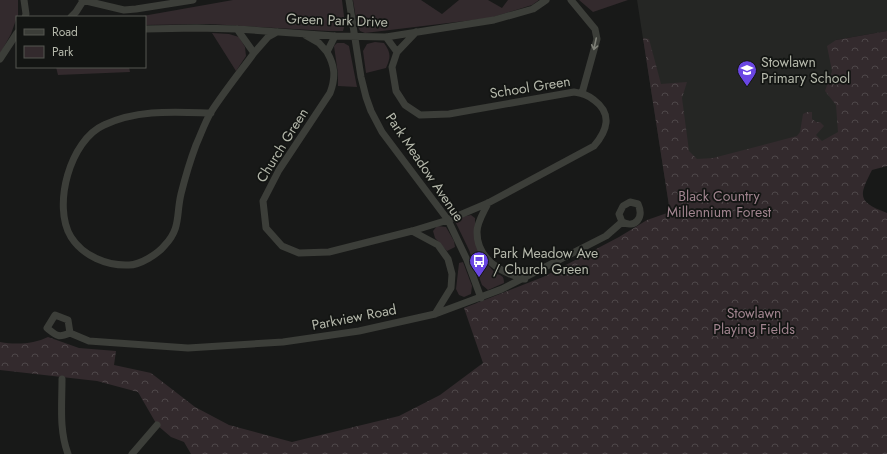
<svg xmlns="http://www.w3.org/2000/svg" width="887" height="454" viewBox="0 0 887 454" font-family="Jost,sans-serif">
  <defs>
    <pattern id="forest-crowns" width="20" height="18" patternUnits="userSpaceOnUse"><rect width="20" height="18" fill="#332a2d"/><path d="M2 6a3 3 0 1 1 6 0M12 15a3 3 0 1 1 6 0" fill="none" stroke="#4e4749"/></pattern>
  </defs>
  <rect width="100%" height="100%" fill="#181918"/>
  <path fill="#252624" d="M 637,0 L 887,0 L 887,31 L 836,40 L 853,134 L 670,212 Z"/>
  <path fill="#332a2d" d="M 0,0 L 18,0 L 18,16 L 17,17 L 11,34 L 0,54 Z
    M 233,0 L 342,0 L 345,24 L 343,31 L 328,31 L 209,24 L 145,25 L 145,17 L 137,17 Z
    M 353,0 L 421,0 L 442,14 L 459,0 L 488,0 L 502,8 L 508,0 L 539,0 L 532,5 L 490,18 L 365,33 L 360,31 L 357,25 Z
    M 579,0 L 628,0 L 593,12 Z
    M 212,33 L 229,34 L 239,37 L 245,47 L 246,56 L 236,71 Z
    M 375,42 L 384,43 C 391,53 391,57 386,68 L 366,73 L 363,51 L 367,44 Z
    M 337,43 L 344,43 L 349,46 L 357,87 L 338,86 L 338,74 L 334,46 Z
    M 56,67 L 129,67 L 130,72 L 58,75 Z
    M 471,215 L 475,218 C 475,237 476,251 489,266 C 491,268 493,271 495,273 C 501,276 504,275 504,283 L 488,290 L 482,285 L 469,250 L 455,221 L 461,217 Z
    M 437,226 L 446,227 L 454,241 L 455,247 L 447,251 L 435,238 L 433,231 Z
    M 463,262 L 472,286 L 471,294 L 464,297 L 459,295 L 456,289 L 459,263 Z"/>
  <path fill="url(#forest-crowns)" d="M 887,31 L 887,166 L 872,170 C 858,197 858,202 887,213 L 887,454 L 191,454 L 184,442 L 171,437 L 157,425 L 138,392 L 97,381 L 0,370 L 0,342 C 16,345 34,344 48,337 L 79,348 L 116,351 L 114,365 L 151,373 L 195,407 L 229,425 L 292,442 L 399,416 L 440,395 L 483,363 L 464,308 L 543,277 L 619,237 L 647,220 L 670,212 L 643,38 L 649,39 L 661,84 L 687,82 L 682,98 L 689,151 L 697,159 L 713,158 L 797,136 L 800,132 L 803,114 L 807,112 L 812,112 L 812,119 L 816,122 L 820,122 L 824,126 L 816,135 L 822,141 L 838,132 L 836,105 L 825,91 L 832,71 L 827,46 L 836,40 Z"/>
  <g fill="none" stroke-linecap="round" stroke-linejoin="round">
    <path stroke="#3c3e39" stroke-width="7" d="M 24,0 L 26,14 L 25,17
      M 82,0 L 124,10 L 136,9 L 193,0
      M 349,0 L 361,77 L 366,97 L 371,111 L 382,132 L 448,220 L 467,260 L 481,298
      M 571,0 L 595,29 L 597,39 L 582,93
      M 71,17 L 76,12 L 83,1
      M 145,29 L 197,28 L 237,29 L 335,36 L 386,37 L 494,20 L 533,9 L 546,0
      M 305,35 L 319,43 L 327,52
      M 335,36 L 327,52 C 335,66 336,77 330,93 L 279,170 L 263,201 L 266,228 L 282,246 L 299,253 L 329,252 L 412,231 L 448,220 L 488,203 L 594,146 C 607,131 613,114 594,100 C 588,95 582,93 574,92 L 449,114 L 420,115 L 405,105 L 396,91 L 392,67 L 397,52 L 386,37
      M 397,52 L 416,32
      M 254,53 L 268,37 L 277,32
      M 0,59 L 17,33
      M 211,113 C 175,112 138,109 104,125 C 70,140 52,206 71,237 C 83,256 107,266 129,265 C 140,265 158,254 165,245 C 181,228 176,215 181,194 C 185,178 190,161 196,145 C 201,134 205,122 211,112 C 224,92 240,72 254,53 L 237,29
      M 488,203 C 484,212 477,222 477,232 C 477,259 501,273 525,279
      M 412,231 L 438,245 L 448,259 L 452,274 L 451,288 L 435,314
      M 70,333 C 58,338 57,336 47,328 L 55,315 L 68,320 L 70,333 L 89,341 L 188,348 L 283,342 L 359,331 L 435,314 L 502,289 L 606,236 L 622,222 L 619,214 L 623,206 L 630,202 L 638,204 C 644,217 636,229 622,222
      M 62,379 C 62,405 59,430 68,454
      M 132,454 L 157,425"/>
  </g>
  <defs><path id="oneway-shaft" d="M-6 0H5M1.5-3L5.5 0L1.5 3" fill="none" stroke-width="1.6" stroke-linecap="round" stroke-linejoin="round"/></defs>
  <use stroke="#7f8178" href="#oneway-shaft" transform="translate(595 44) rotate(102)"/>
  <defs>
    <symbol id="school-pin" viewBox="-11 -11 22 30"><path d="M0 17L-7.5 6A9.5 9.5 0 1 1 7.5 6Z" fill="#6a46e3" stroke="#131513"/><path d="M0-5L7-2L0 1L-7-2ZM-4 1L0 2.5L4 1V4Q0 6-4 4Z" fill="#fff"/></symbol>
    <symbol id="bus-pin" viewBox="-11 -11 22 30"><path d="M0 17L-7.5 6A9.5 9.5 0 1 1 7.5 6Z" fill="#6a46e3" stroke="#131513"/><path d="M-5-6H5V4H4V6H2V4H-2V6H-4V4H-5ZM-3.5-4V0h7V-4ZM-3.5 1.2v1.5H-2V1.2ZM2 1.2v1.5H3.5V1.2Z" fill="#fff"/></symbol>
  </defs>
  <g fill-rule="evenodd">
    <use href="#school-pin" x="736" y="59" width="22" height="30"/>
    <use href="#bus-pin" x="468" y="250" width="22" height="30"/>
  </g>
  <g text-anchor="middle" stroke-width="3.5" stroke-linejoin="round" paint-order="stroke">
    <g font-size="14" fill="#b5b8ab" stroke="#131513">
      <text transform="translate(337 20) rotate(2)" y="5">Green Park Drive</text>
      <text transform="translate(530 87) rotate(-9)" y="5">School Green</text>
      <text transform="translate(282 145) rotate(-58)" y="5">Church Green</text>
      <text transform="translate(425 167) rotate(56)" y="5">Park Meadow Avenue</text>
      <text transform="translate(354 317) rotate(-11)" y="5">Parkview Road</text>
    </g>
    <g font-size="14" fill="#b5b8ab" stroke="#131513" text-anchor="start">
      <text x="761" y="67">Stowlawn<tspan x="761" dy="16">Primary School</tspan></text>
      <text x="493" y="258">Park Meadow Ave<tspan x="493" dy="16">/ Church Green</tspan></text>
    </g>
    <g font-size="14" fill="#a1848f" stroke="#131513">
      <text x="719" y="201">Black Country<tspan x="719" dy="16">Millennium Forest</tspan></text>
      <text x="754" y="318">Stowlawn<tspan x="754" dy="16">Playing Fields</tspan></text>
    </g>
  </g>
  <rect x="16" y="16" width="130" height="52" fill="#131513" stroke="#545650"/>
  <rect x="24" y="29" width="20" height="6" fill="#3c3e39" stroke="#545650"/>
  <text x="52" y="36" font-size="12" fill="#b5b8ab">Road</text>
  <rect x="24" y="46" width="20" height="12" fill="#332a2d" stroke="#545650"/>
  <text x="52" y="56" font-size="12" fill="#b5b8ab">Park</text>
</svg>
